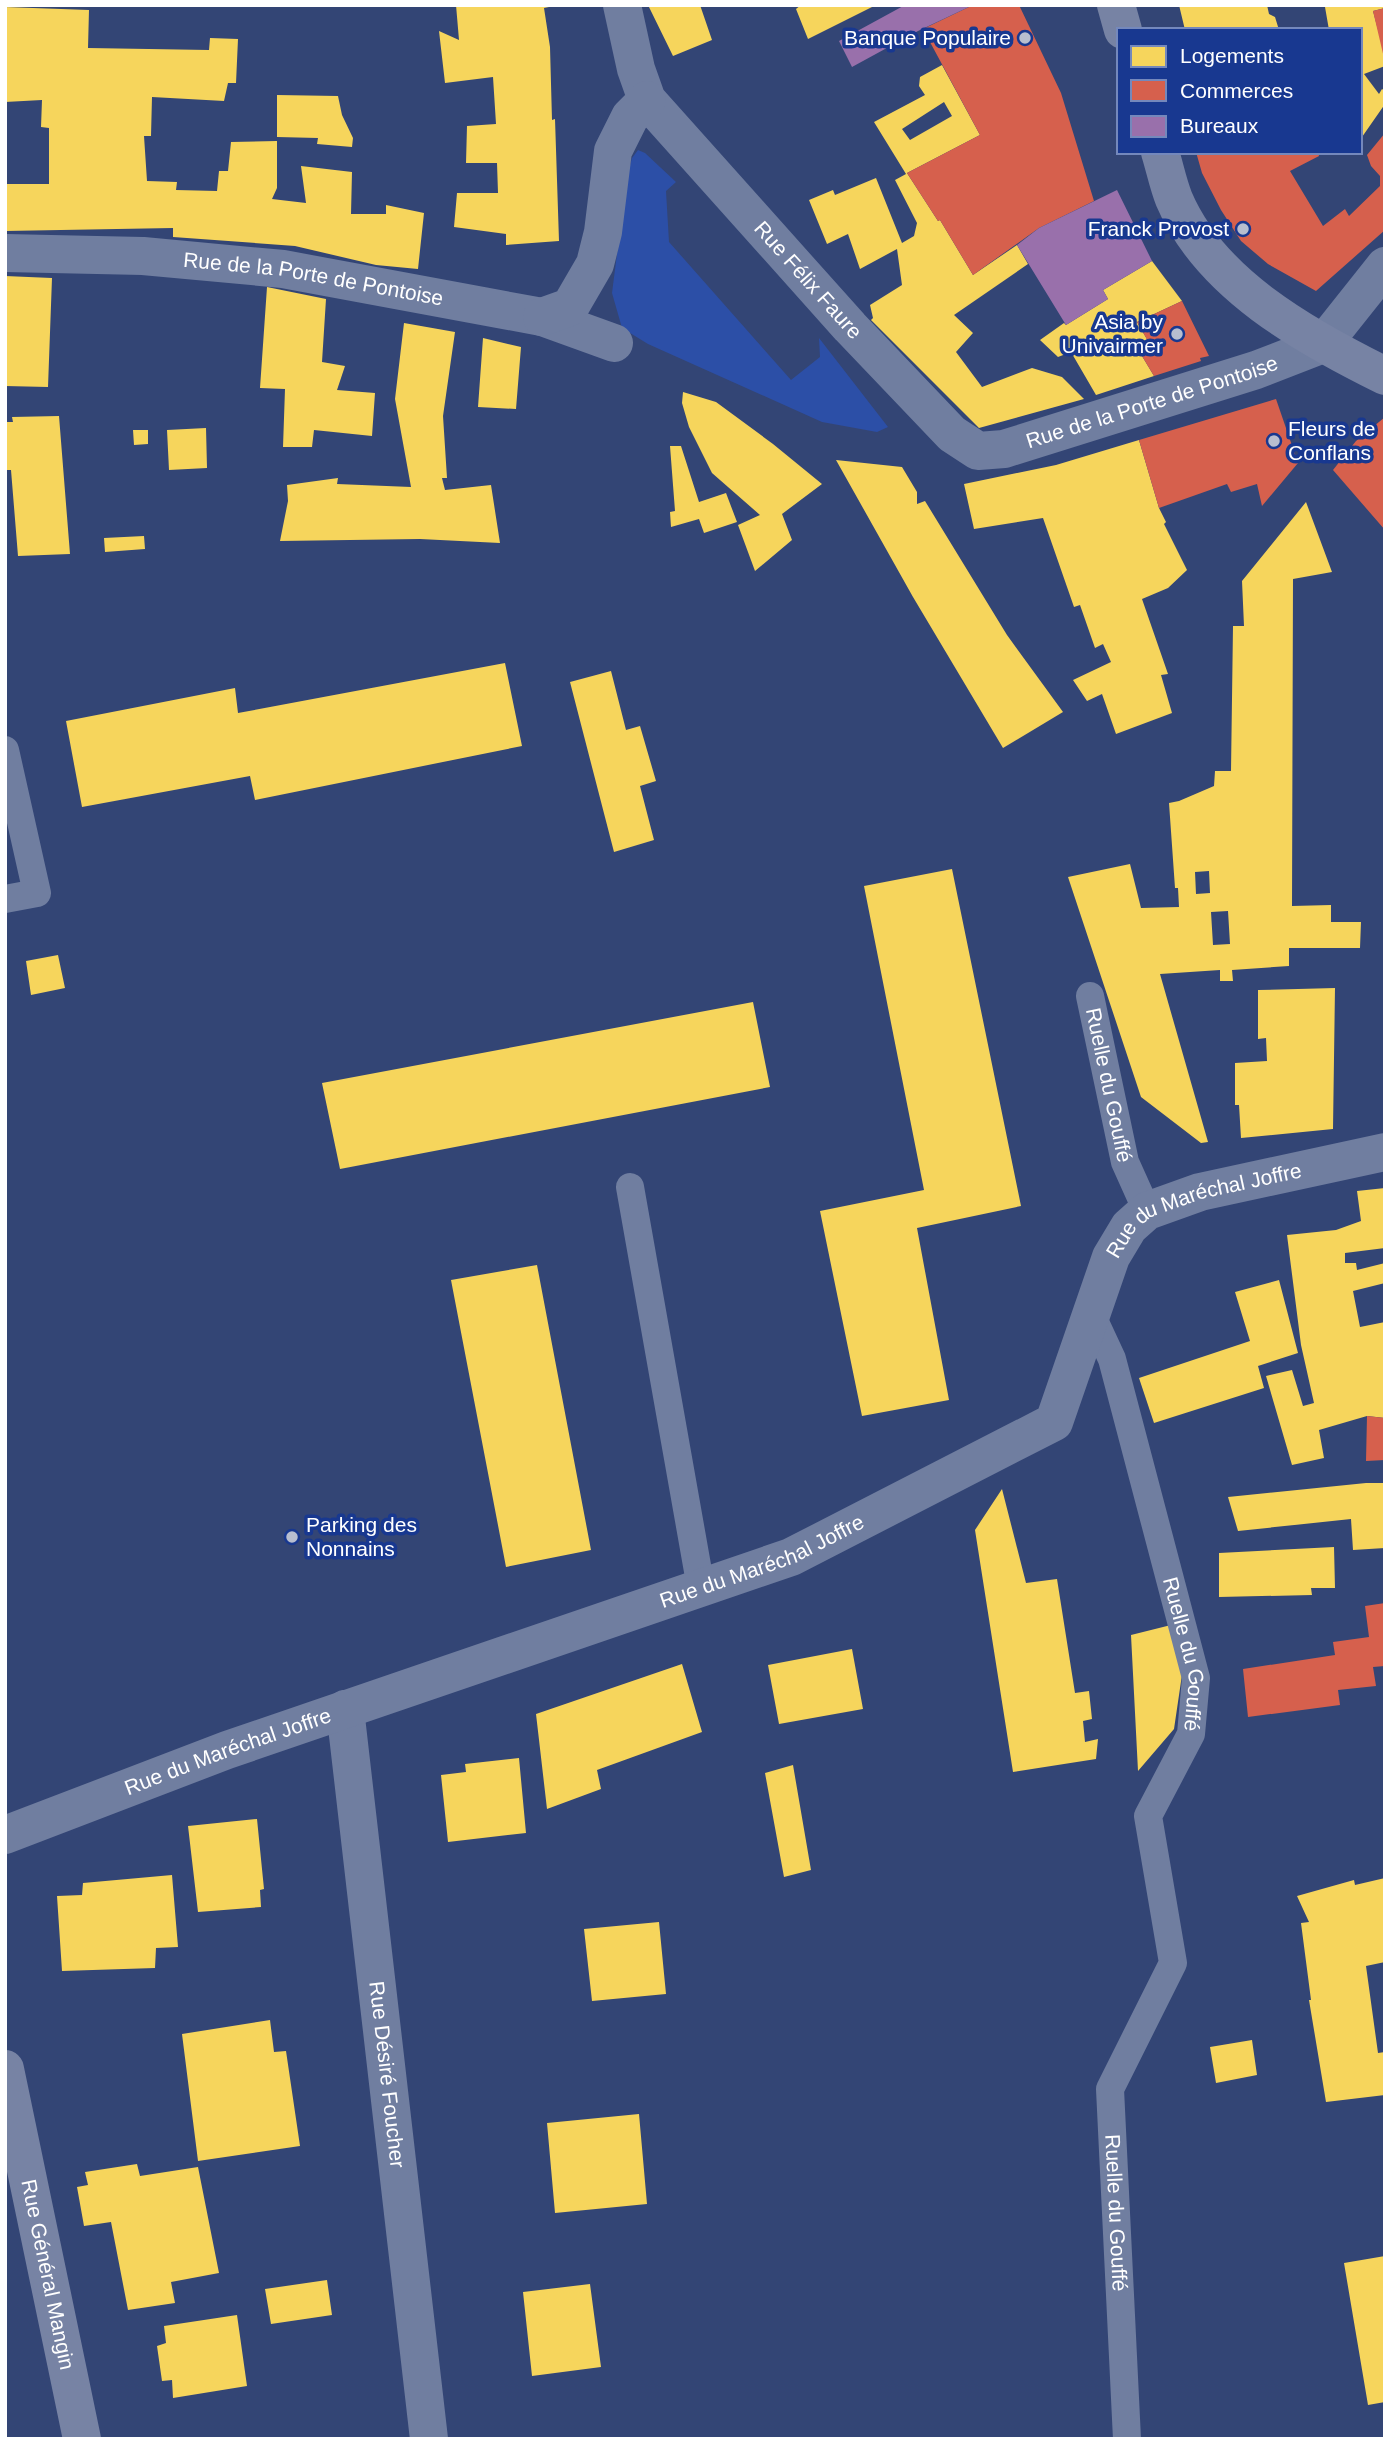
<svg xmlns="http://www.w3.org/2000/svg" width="1390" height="2444" viewBox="0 0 1390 2444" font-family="Arial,sans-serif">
  <rect width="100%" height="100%" fill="#334575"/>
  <path fill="#2c4fa7" d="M 638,150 L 645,153 L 676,182 L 666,191 L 669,242 L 791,380 L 820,357 L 819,338 L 888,427 L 877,432 L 822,422 L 648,344 L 622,328 L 612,293 L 627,176 L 632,158 Z"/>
  <path fill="#f6d55c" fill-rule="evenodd" d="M 456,5 L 549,5 L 549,7 L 544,8 L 550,47 L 552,120 L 555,119 L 559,241 L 506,245 L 506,234 L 454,227 L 457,193 L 498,193 L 497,163 L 466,163 L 467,126 L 496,124 L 493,77 L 445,83 L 439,31 L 459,40 Z
    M 648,5 L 700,5 L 712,40 L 673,56 Z
    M 801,5 L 876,5 L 808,39 L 796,9 Z
    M 1179,5 L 1267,5 L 1269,14 L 1275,17 L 1279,30 L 1185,30 Z
    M 1329,5 L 1385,5 L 1385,8 L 1373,11 L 1385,56 L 1385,66 L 1364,74 L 1379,94 L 1382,89 L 1385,91 L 1385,104 L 1362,137 L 1360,30 L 1329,30 L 1325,7 Z
    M 5,7 L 89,10 L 88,48 L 209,50 L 210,38 L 238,39 L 236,83 L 228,83 L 224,101 L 152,97 L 151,136 L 144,136 L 147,181 L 177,182 L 176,190 L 217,191 L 219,171 L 228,171 L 231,142 L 277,141 L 277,188 L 272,199 L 306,203 L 301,166 L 352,172 L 351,214 L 386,214 L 386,205 L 424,213 L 418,269 L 376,265 L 295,246 L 173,237 L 173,228 L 5,231 L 5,184 L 49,184 L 49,128 L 41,127 L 42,100 L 5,102 Z
    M 942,65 L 980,135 L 907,173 L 938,221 L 940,220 L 973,275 L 1017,245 L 1028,264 L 954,315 L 973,333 L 956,352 L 982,387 L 1032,368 L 1062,377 L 1084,399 L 979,428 L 871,320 L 873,318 L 870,305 L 902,285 L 897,249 L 860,269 L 848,234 L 827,244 L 809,200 L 833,190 L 835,195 L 876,178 L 902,243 L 914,236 L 917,223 L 895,180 L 906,174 L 874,122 L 925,95 L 919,86 L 920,77 ZM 944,102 L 952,116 L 910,140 L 902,129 Z
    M 277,95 L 338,96 L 342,115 L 353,138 L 352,147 L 317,144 L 318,138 L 277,137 Z
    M 1152,261 L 1182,301 L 1137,322 L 1148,341 L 1136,346 L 1154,376 L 1096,395 L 1071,352 L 1058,357 L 1040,340 L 1064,323 L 1066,325 L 1108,299 L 1103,290 Z
    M 5,276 L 52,278 L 48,387 L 5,386 Z
    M 267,287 L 326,299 L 322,362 L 345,366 L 337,390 L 375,393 L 372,436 L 314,430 L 312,447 L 283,447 L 285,389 L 260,388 Z
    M 404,323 L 455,332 L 443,416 L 447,478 L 442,478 L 445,490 L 491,485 L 500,543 L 420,539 L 280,541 L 288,501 L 287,485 L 338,478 L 337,484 L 411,487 L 395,399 Z
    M 483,338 L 521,347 L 516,409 L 478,407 Z
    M 683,392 L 716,402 L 773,444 L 822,484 L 782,514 L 792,540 L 755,571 L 738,525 L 760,515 L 712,473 L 689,427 L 682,403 Z
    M 59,416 L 70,554 L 18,556 L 11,470 L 5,470 L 5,422 L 13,422 L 12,417 Z
    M 206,428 L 207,468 L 169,470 L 167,430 Z
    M 133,430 L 148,430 L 148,444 L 134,445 Z
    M 1139,440 L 1159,508 L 1166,522 L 1164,524 L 1187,570 L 1168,588 L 1142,599 L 1168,674 L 1161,675 L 1172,713 L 1116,734 L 1102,694 L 1087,701 L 1073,680 L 1111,662 L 1103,644 L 1095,648 L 1080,605 L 1074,607 L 1043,518 L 974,529 L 964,484 L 1056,465 Z
    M 670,446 L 681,446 L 699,502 L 726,493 L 737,522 L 704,533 L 699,519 L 671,527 L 670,512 L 675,511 Z
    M 836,460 L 902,467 L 917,492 L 917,504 L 925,501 L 1007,635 L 1063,712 L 1003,748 L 913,597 Z
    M 1306,502 L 1332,572 L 1293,579 L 1292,906 L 1331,905 L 1331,922 L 1361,922 L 1360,948 L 1289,948 L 1289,966 L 1232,970 L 1233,981 L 1220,981 L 1220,970 L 1160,974 L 1208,1142 L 1201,1143 L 1141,1097 L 1068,877 L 1130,864 L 1141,908 L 1179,907 L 1178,888 L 1175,888 L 1169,803 L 1179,801 L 1214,786 L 1215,771 L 1231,771 L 1233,626 L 1244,626 L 1242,581 ZM 1209,871 L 1210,893 L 1196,894 L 1195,872 ZM 1228,911 L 1230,944 L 1213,945 L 1211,912 Z
    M 144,536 L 145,549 L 105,552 L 104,538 Z
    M 505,663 L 522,746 L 255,800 L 250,776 L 82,807 L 66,721 L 235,688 L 238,713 Z
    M 611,671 L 626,730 L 640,726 L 656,781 L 640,786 L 654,840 L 614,852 L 570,682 Z
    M 952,869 L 1021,1206 L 917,1228 L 949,1400 L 862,1416 L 820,1211 L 924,1190 L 864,886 Z
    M 58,955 L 65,988 L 31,995 L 26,961 Z
    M 1335,988 L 1333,1129 L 1241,1138 L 1239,1105 L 1235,1105 L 1235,1063 L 1267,1061 L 1266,1038 L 1258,1039 L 1258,990 Z
    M 753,1002 L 770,1087 L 340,1169 L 322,1083 Z
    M 1385,1188 L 1385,1248 L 1345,1253 L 1345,1263 L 1356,1263 L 1357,1270 L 1385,1263 L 1385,1283 L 1353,1291 L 1360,1327 L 1385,1322 L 1385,1418 L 1367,1416 L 1319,1430 L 1324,1458 L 1292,1465 L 1266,1376 L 1292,1370 L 1303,1406 L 1314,1403 L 1301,1345 L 1287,1235 L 1336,1230 L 1361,1221 L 1357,1191 Z
    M 537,1265 L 591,1550 L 506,1567 L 451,1280 Z
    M 1279,1280 L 1298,1353 L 1258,1366 L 1264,1388 L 1154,1423 L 1139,1378 L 1250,1341 L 1235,1292 Z
    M 1366,1483 L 1385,1483 L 1385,1548 L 1353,1550 L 1351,1519 L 1238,1531 L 1228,1497 Z
    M 1002,1489 L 1026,1583 L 1057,1579 L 1075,1693 L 1089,1691 L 1092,1719 L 1083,1721 L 1085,1742 L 1098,1739 L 1096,1759 L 1013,1772 L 975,1530 Z
    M 1334,1547 L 1335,1588 L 1311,1588 L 1312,1595 L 1219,1597 L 1219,1553 Z
    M 1171,1625 L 1183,1668 L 1174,1729 L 1138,1771 L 1131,1635 Z
    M 852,1649 L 863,1709 L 779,1724 L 768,1665 Z
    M 682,1664 L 702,1732 L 597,1770 L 601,1789 L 547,1809 L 536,1714 Z
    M 519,1758 L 526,1833 L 448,1842 L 441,1775 L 466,1772 L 465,1764 Z
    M 793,1765 L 811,1870 L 784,1877 L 765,1773 Z
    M 257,1819 L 264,1889 L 260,1890 L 261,1907 L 198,1912 L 188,1826 Z
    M 172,1875 L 178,1947 L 156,1948 L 155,1968 L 62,1971 L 57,1896 L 82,1895 L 83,1883 Z
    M 1385,1878 L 1385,1962 L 1366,1966 L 1378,2053 L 1385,2052 L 1385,2095 L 1326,2102 L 1309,2000 L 1311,2000 L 1301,1923 L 1309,1922 L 1297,1896 L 1354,1880 L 1355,1885 Z
    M 659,1922 L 666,1994 L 592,2001 L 584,1929 Z
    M 270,2020 L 274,2052 L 286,2051 L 300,2146 L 198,2161 L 182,2034 Z
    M 1252,2040 L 1257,2075 L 1216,2083 L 1210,2047 Z
    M 639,2114 L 647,2204 L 555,2213 L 547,2123 Z
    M 137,2164 L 140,2176 L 198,2167 L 219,2273 L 171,2282 L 175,2303 L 128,2310 L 111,2222 L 84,2226 L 77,2187 L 88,2185 L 85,2172 Z
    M 1385,2256 L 1385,2402 L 1368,2405 L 1344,2263 Z
    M 327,2280 L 332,2315 L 271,2324 L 265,2289 Z
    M 590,2284 L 601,2367 L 532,2376 L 523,2292 Z
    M 237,2315 L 247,2386 L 173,2398 L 172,2380 L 162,2381 L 157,2346 L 166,2343 L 164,2326 Z"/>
  <path fill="#d6604d" d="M 973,5 L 1019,5 L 1061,93 L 1094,201 L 1039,228 L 973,275 L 940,220 L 938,221 L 907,173 L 980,135 L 923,29 Z
    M 1385,8 L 1385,58 L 1384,58 L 1373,11 Z
    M 1385,133 L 1385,230 L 1316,291 L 1268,264 L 1241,241 L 1221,210 L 1202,173 L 1196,152 L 1318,152 L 1319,156 L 1290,171 L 1323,226 L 1345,209 L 1349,216 L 1380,186 L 1380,176 L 1371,166 L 1367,155 Z
    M 1182,301 L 1209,356 L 1200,358 L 1201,361 L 1154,376 L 1136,346 L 1148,341 L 1137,322 Z
    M 1276,399 L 1298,463 L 1262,506 L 1257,484 L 1231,492 L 1227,484 L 1159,508 L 1139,440 Z
    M 1385,417 L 1385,530 L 1333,470 L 1356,441 Z
    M 1367,1416 L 1385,1418 L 1385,1460 L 1366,1461 Z
    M 1385,1603 L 1385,1666 L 1373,1667 L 1376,1686 L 1338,1690 L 1340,1705 L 1248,1717 L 1243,1669 L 1335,1655 L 1333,1642 L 1369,1637 L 1365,1606 Z"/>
  <path fill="#9970ab" d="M 905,5 L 973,5 L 918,31 L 852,67 L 839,41 Z
    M 1117,190 L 1152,261 L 1103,290 L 1108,299 L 1066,325 L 1017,245 L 1039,228 Z"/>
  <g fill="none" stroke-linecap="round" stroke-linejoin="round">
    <g stroke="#707ea0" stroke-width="28">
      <path d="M 5,750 L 37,893 L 5,899"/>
      <path id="s1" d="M 1090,996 L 1125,1162 L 1147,1211"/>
      <path d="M 630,1187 L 701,1588"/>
      <path id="s2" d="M 1092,1316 L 1112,1359 L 1196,1678 L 1191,1734 L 1148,1816 L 1173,1963 L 1110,2089 L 1127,2439"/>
    </g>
    <g stroke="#707ea0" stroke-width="38">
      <path id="s3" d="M 622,5 L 636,69 L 647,100 L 850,327 L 952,434 L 978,451 L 1004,449 L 1256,370 L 1323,344 L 1385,266"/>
      <path id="s4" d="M 5,253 L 143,256 L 283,269 L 542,317 L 614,343"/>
      <path d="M 542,317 L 570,307 L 595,264 L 603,232 L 613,151 L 630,117 L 647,100"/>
      <path id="s5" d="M 345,1709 L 429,2439"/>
    </g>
    <path stroke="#707ea0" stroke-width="38" id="s6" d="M 5,1835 L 227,1750 L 791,1557 L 1054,1422 L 1111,1257 L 1129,1227 L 1147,1211 L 1200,1192 L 1385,1152"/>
    <g stroke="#7783a4" stroke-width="38">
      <path d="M 1116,5 L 1123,30"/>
      <path d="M 1160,152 C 1165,168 1168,184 1174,199 C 1210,284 1306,337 1385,376"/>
      <path id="s7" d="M 5,2069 L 82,2439"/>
    </g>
  </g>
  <g fill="#b8becf" stroke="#183890" stroke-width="2.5">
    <circle cx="1025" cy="38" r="7"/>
    <circle cx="1243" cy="229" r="7"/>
    <circle cx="1177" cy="334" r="7"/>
    <circle cx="1274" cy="441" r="7"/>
    <circle cx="292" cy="1537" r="7"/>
  </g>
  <g text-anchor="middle" stroke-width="7" stroke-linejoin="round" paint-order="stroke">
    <g font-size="21" fill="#fff" stroke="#183890" text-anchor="end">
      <text x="1011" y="45">Banque Populaire</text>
      <text x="1229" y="236">Franck Provost</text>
      <text x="1163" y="329">Asia by<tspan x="1163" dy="24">Univairmer</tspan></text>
      <text x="1288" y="436" text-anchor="start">Fleurs de<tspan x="1288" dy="24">Conflans</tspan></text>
      <text x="306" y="1532" text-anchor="start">Parking des<tspan x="306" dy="24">Nonnains</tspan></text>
    </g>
    <g font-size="21" fill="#fff" stroke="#183890">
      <text dy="7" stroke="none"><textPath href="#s4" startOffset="310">Rue de la Porte de Pontoise</textPath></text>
      <text dy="7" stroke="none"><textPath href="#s3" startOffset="340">Rue Félix Faure</textPath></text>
      <text dy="7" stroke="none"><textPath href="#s3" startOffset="763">Rue de la Porte de Pontoise</textPath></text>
      <text dy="7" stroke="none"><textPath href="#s1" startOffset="91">Ruelle du Gouffé</textPath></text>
      <text dy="7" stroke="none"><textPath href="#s6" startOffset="1414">Rue du Maréchal Joffre</textPath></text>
      <text dy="7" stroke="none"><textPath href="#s6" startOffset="805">Rue du Maréchal Joffre</textPath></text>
      <text dy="7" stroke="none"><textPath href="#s2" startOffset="352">Ruelle du Gouffé</textPath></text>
      <text dy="7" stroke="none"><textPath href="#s6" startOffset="238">Rue du Maréchal Joffre</textPath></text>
      <text dy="7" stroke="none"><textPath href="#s5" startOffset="368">Rue Désiré Foucher</textPath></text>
      <text dy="7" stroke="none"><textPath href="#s2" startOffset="940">Ruelle du Gouffé</textPath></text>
      <text dy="7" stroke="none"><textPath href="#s7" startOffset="210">Rue Général Mangin</textPath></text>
    </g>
  </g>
  <rect width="1390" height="2444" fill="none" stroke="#ffffff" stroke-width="14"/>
  <rect x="1117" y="28" width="245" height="126" fill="#183890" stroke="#7488bc" stroke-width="2"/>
  <rect x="1131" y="46" width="35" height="21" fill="#f6d55c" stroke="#7488bc" stroke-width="2"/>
  <text x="1180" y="63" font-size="21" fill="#ffffff">Logements</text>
  <rect x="1131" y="80" width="35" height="21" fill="#d6604d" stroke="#7488bc" stroke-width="2"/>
  <text x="1180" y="98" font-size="21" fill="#ffffff">Commerces</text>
  <rect x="1131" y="116" width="35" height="21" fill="#9970ab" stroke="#7488bc" stroke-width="2"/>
  <text x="1180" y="133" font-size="21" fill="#ffffff">Bureaux</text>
</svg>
